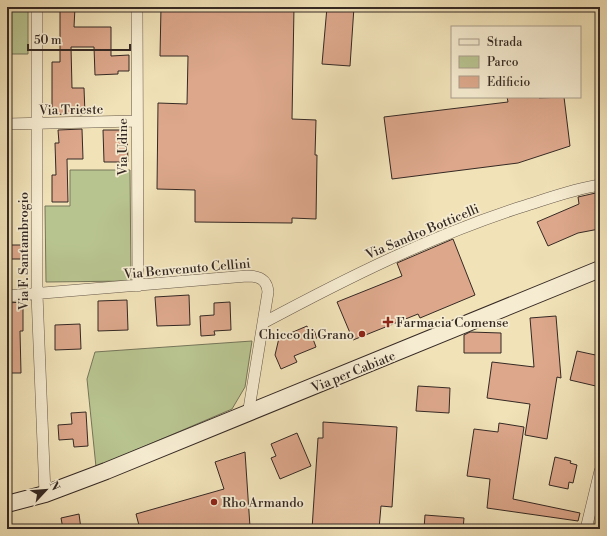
<svg xmlns="http://www.w3.org/2000/svg" width="607" height="536" viewBox="0 0 607 536" font-family="'Libre Bodoni',serif">
  <rect width="100%" height="100%" fill="#f1e2b8"/>
  <filter id="stains"><feTurbulence type="fractalNoise" baseFrequency=".005" numOctaves="4"/><feColorMatrix values="0 0 0 0 .2 0 0 0 0 .09 0 0 0 0 .02 0 0 0 .5 -.17"/></filter>
  <radialGradient id="worn" r=".72"><stop offset=".6" stop-color="#630" stop-opacity="0"/><stop offset="1" stop-color="#630" stop-opacity=".3"/></radialGradient>
  <path fill="#b8c490" stroke="#76765a" d="M 7,7 L 28,7 L 28,54 L 7,54 Z
    M 70,170 L 130,170 L 131,281 L 46,282 L 45,206 L 70,206 Z
    M 252,341 L 245,387 L 232,409 L 96,467 L 87,379 L 95,352 Z"/>
  <path fill="#dca78b" stroke="#352924" d="M 60,7 L 75,7 L 74,27 L 111,27 L 111,56 L 129,55 L 129,71 L 118,71 L 118,74 L 95,75 L 94,47 L 71,47 L 72,88 L 84,88 L 85,114 L 81,115 L 52,114 L 52,62 L 60,62 Z
    M 161,7 L 294,7 L 292,119 L 316,120 L 315,155 L 317,155 L 316,219 L 292,218 L 292,223 L 195,222 L 195,190 L 157,189 L 158,103 L 187,104 L 188,56 L 160,56 Z
    M 327,7 L 354,7 L 350,66 L 322,64 Z
    M 507,97 L 539,97 L 539,98 L 564,97 L 570,146 L 518,163 L 392,179 L 384,117 L 508,102 Z
    M 82,129 L 83,159 L 67,159 L 68,202 L 52,202 L 52,175 L 56,175 L 55,143 L 59,143 L 58,130 Z
    M 103,130 L 127,130 L 128,162 L 104,162 Z
    M 600,192 L 600,219 L 598,220 L 599,229 L 578,233 L 548,246 L 537,222 L 579,204 L 578,197 Z
    M 453,239 L 475,295 L 420,318 L 418,314 L 353,340 L 337,302 L 402,276 L 397,263 Z
    M 7,245 L 22,245 L 23,259 L 7,259 Z
    M 189,295 L 190,325 L 157,326 L 155,297 Z
    M 127,300 L 128,330 L 98,331 L 98,301 Z
    M 23,302 L 23,331 L 20,331 L 21,373 L 7,373 L 7,303 Z
    M 230,302 L 231,330 L 214,331 L 215,335 L 201,336 L 200,316 L 214,315 L 214,303 Z
    M 556,316 L 561,378 L 557,377 L 547,439 L 525,435 L 530,404 L 487,398 L 492,362 L 534,367 L 530,318 Z
    M 80,324 L 81,349 L 55,350 L 55,325 Z
    M 307,326 L 308,330 L 313,328 L 317,338 L 313,339 L 316,347 L 294,356 L 297,362 L 281,369 L 275,355 L 279,338 Z
    M 470,332 L 501,333 L 501,353 L 464,353 L 464,335 Z
    M 577,351 L 600,356 L 600,387 L 570,380 Z
    M 418,386 L 450,388 L 449,413 L 416,411 Z
    M 86,412 L 88,446 L 74,447 L 73,439 L 59,440 L 58,425 L 72,424 L 71,413 Z
    M 323,422 L 397,427 L 392,507 L 381,506 L 379,529 L 312,529 L 318,438 L 323,438 Z
    M 499,423 L 524,427 L 513,499 L 580,513 L 578,521 L 487,508 L 490,479 L 467,476 L 474,429 L 498,432 Z
    M 297,433 L 311,466 L 280,479 L 271,458 L 276,456 L 271,444 Z
    M 245,452 L 250,527 L 243,529 L 140,529 L 136,514 L 224,489 L 215,462 Z
    M 555,457 L 571,461 L 570,463 L 577,465 L 573,483 L 569,482 L 568,489 L 549,485 Z
    M 79,514 L 81,529 L 63,529 L 61,518 Z
    M 425,515 L 464,518 L 463,529 L 424,529 Z"/>
  <g fill="none" stroke-linecap="round" stroke-linejoin="round">
    <defs>
      <path id="street" d="M 37,7 L 37,294 L 45,494
        M 137,7 L 138,286
        M 7,124 L 136,121
        M 7,296 L 247,276 C 259,276 267,279 268,292 L 248,415
        M 263,323 C 347,278 431,236 521,207 C 547,199 573,189 600,185
        M 586,529 L 600,471"/>
      <path id="secondary" d="M 7,504 L 45,494 L 106,471 L 600,269"/>
    </defs>
    <use href="#street" stroke="#645749" stroke-width="12"/>
    <use href="#secondary" stroke="#352924" stroke-width="18"/>
    <use href="#street" stroke="#f6ecd1" stroke-width="11"/>
    <use href="#secondary" stroke="#f6ecd1" stroke-width="16"/>
  </g>
  <g fill="#8f2418" stroke="#f6ecd1" stroke-width="1.5">
    <path d="M386 316h4v4h4v4h-4v4h-4v-4h-4v-4h4z"/>
    <circle cx="362" cy="334" r="4"/>
    <circle cx="214" cy="502" r="4"/>
  </g>
  <g text-anchor="middle" stroke-width="3.5" stroke-linejoin="round" paint-order="stroke">
    <g font-size="13" fill="#352924" stroke="#f6ecd1">
      <text transform="translate(71 109) rotate(-1)" y="5">Via Trieste</text>
      <text transform="translate(122 147) rotate(-90)" y="5">Via Udine</text>
      <text transform="translate(422 231) rotate(-23)" y="5">Via Sandro Botticelli</text>
      <text transform="translate(23 251) rotate(-90)" y="5">Via F. Santambrogio</text>
      <text transform="translate(187 268) rotate(-5)" y="5">Via Benvenuto Cellini</text>
      <text transform="translate(353 371) rotate(-22)" y="5">Via per Cabiate</text>
    </g>
    <g font-size="13" fill="#352924" stroke="#f6ecd1" text-anchor="start">
      <text x="396" y="327">Farmacia Comense</text>
      <text x="354" y="339" text-anchor="end">Chicco di Grano</text>
      <text x="222" y="507">Rho Armando</text>
    </g>
  </g>
  <rect width="607" height="536" fill="none" stroke="#f1e2b8" stroke-width="24"/>
  <rect x="8" y="8" width="591" height="520" fill="none" stroke="#352924" stroke-width="2"/>
  <rect x="12" y="12" width="583" height="512" fill="none" stroke="#352924"/>
  <rect x="451" y="26" width="130" height="72" fill="#f6ecd1" stroke="#a99e8c"/>
  <rect x="459" y="39" width="20" height="6" fill="#f6ecd1" stroke="#a99e8c"/>
  <text x="487" y="46" font-size="12" fill="#352924">Strada</text>
  <rect x="459" y="56" width="20" height="12" fill="#b8c490" stroke="#a99e8c"/>
  <text x="487" y="66" font-size="12" fill="#352924">Parco</text>
  <rect x="459" y="76" width="20" height="12" fill="#dca78b" stroke="#a99e8c"/>
  <text x="487" y="86" font-size="12" fill="#352924">Edificio</text>
  <g transform="translate(46 490) rotate(64)" stroke="#f6ecd1" stroke-width="3" paint-order="stroke">
  <path d="M0-3L7 15L0 10L-7 15Z" fill="#352924"/>
  <text y="-6" font-size="11" font-weight="bold" text-anchor="middle" fill="#352924">N</text>
  </g>
  <path d="M28 44v6h102v-6" fill="none" stroke="#352924" stroke-width="2"/>
  <text x="34" y="44" font-size="12" fill="#352924" stroke="#f6ecd1" stroke-width="3" paint-order="stroke">50 m</text>
  <rect width="100%" height="100%" filter="url(#stains)"/>
  <rect width="100%" height="100%" fill="url(#worn)"/>
</svg>
